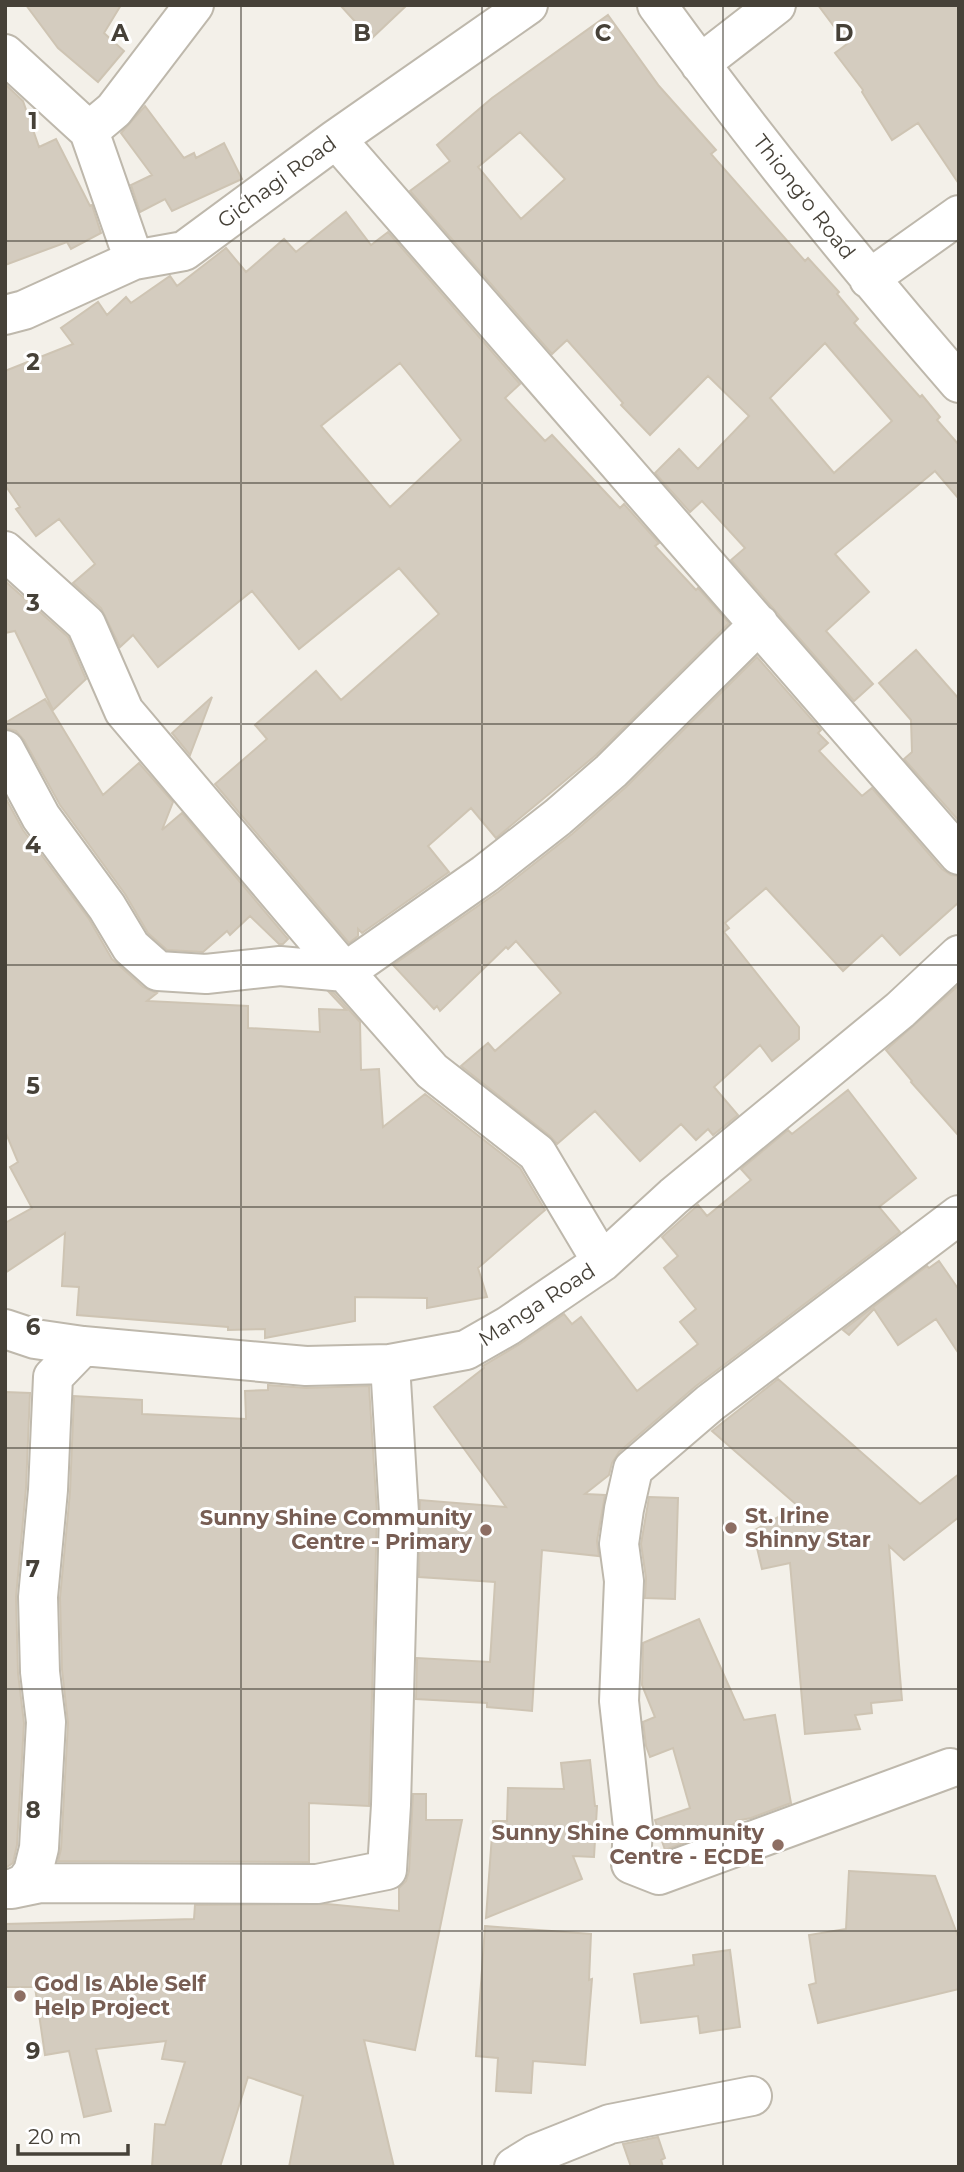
<svg xmlns="http://www.w3.org/2000/svg" width="964" height="2172" viewBox="0 0 964 2172" font-family="Montserrat,sans-serif">
  <rect width="100%" height="100%" fill="#f3f0e9"/>
  <path fill="#d4ccbf" stroke="#cec4b3" stroke-width="2" fill-rule="evenodd" d="M 26,5 L 121,5 L 104,33 L 124,51 L 98,82 L 58,48 Z
    M 340,5 L 407,5 L 371,39 Z
    M 818,5 L 959,5 L 959,184 L 918,123 L 892,140 L 862,92 L 863,90 L 835,53 L 847,44 Z
    M 608,15 L 659,86 L 716,150 L 711,154 L 805,261 L 808,258 L 839,292 L 837,294 L 858,319 L 854,323 L 920,397 L 922,395 L 940,417 L 937,420 L 959,445 L 959,499 L 935,471 L 835,554 L 869,592 L 826,631 L 873,684 L 854,701 L 731,560 L 745,548 L 702,501 L 690,512 L 655,473 L 679,449 L 698,469 L 749,416 L 708,376 L 650,435 L 621,405 L 623,403 L 567,340 L 552,354 L 410,191 L 450,161 L 437,145 L 492,98 ZM 520,132 L 565,179 L 521,219 L 478,167 ZM 825,343 L 892,421 L 834,473 L 770,398 Z
    M 5,84 L 23,101 L 39,147 L 56,139 L 90,206 L 92,205 L 101,233 L 71,249 L 67,242 L 5,265 Z
    M 145,106 L 184,158 L 194,153 L 196,158 L 224,143 L 242,179 L 172,211 L 165,199 L 140,212 L 131,185 L 152,175 L 121,133 Z
    M 346,212 L 371,245 L 388,232 L 520,384 L 505,398 L 545,441 L 552,435 L 620,508 L 624,504 L 659,543 L 655,546 L 696,590 L 698,588 L 729,623 L 596,755 L 496,838 L 471,808 L 428,846 L 449,872 L 362,933 L 358,929 L 358,936 L 349,943 L 215,784 L 267,739 L 255,725 L 316,671 L 341,700 L 439,614 L 399,568 L 299,649 L 252,591 L 158,667 L 133,635 L 120,647 L 101,608 L 73,583 L 95,564 L 59,519 L 36,536 L 16,509 L 20,507 L 5,485 L 5,371 L 73,344 L 61,328 L 98,302 L 107,315 L 126,297 L 131,303 L 170,276 L 177,286 L 226,248 L 246,272 L 284,239 L 296,252 ZM 400,363 L 461,440 L 390,507 L 321,426 Z
    M 5,581 L 68,637 L 86,679 L 53,710 L 15,631 L 5,633 Z
    M 916,650 L 959,699 L 959,821 L 904,759 L 912,752 L 911,720 L 879,683 Z
    M 757,657 L 821,730 L 818,733 L 828,743 L 819,751 L 862,796 L 872,788 L 942,869 L 951,875 L 959,876 L 959,902 L 900,955 L 882,935 L 843,971 L 766,888 L 725,923 L 729,928 L 724,932 L 799,1027 L 799,1039 L 772,1061 L 760,1045 L 714,1087 L 738,1115 L 713,1135 L 708,1129 L 696,1140 L 681,1124 L 640,1161 L 595,1111 L 557,1144 L 550,1136 L 461,1066 L 488,1043 L 495,1051 L 561,993 L 516,941 L 508,949 L 506,947 L 440,1011 L 437,1006 L 434,1009 L 393,965 L 498,892 L 572,834 L 626,787 Z
    M 212,697 L 190,755 L 172,733 Z
    M 45,699 L 103,795 L 139,763 L 173,802 L 162,830 L 182,813 L 288,939 L 283,944 L 279,944 L 250,916 L 230,935 L 227,931 L 203,952 L 167,950 L 148,933 L 125,894 L 60,805 L 24,740 L 16,731 L 5,728 L 5,723 Z
    M 5,797 L 23,830 L 89,919 L 112,959 L 143,987 L 157,993 L 147,1001 L 248,1006 L 248,1028 L 320,1032 L 319,1009 L 346,1010 L 329,992 L 334,993 L 360,1022 L 361,1070 L 379,1069 L 383,1127 L 425,1094 L 520,1168 L 545,1210 L 478,1268 L 487,1297 L 427,1308 L 427,1298 L 355,1297 L 355,1321 L 265,1338 L 265,1329 L 228,1330 L 228,1327 L 77,1315 L 79,1287 L 62,1286 L 65,1233 L 5,1273 L 5,1223 L 32,1208 L 10,1167 L 18,1162 L 5,1131 Z
    M 959,985 L 959,1136 L 911,1082 L 912,1081 L 886,1050 Z
    M 848,1090 L 916,1178 L 879,1207 L 900,1232 L 696,1386 L 619,1452 L 612,1463 L 609,1475 L 585,1494 L 605,1495 L 597,1541 L 599,1556 L 542,1550 L 532,1711 L 487,1707 L 487,1703 L 416,1699 L 417,1658 L 490,1662 L 495,1582 L 419,1577 L 420,1500 L 506,1507 L 434,1407 L 484,1368 L 483,1366 L 520,1344 L 564,1314 L 572,1324 L 581,1317 L 637,1391 L 698,1344 L 680,1322 L 696,1309 L 664,1268 L 678,1256 L 662,1237 L 698,1205 L 707,1216 L 751,1180 L 741,1169 L 788,1130 L 792,1134 Z
    M 939,1261 L 959,1290 L 959,1354 L 936,1319 L 898,1345 L 874,1309 L 849,1335 L 843,1330 L 927,1266 L 929,1268 Z
    M 778,1379 L 920,1504 L 959,1474 L 959,1517 L 904,1560 L 889,1546 L 902,1700 L 871,1703 L 872,1713 L 855,1715 L 860,1729 L 805,1734 L 790,1563 L 762,1569 L 753,1531 L 798,1506 L 712,1431 Z
    M 268,1385 L 306,1388 L 369,1386 L 377,1513 L 369,1806 L 309,1803 L 309,1862 L 58,1861 L 61,1849 L 68,1723 L 62,1670 L 60,1598 L 70,1492 L 74,1396 L 142,1400 L 142,1414 L 246,1419 L 245,1391 L 268,1390 Z
    M 5,1392 L 30,1393 L 26,1488 L 16,1597 L 18,1673 L 24,1723 L 17,1845 L 13,1863 L 7,1867 L 5,1867 Z
    M 649,1497 L 678,1498 L 675,1599 L 645,1598 L 646,1578 L 641,1544 Z
    M 699,1619 L 744,1720 L 775,1715 L 791,1803 L 751,1818 L 736,1821 L 737,1823 L 665,1850 L 655,1820 L 690,1808 L 673,1748 L 650,1757 L 646,1746 L 643,1722 L 655,1717 L 642,1685 L 643,1643 Z
    M 590,1760 L 595,1806 L 597,1806 L 594,1857 L 573,1856 L 582,1879 L 486,1918 L 493,1821 L 507,1821 L 508,1788 L 564,1789 L 561,1763 Z
    M 413,1794 L 426,1794 L 426,1820 L 462,1820 L 415,2050 L 364,2040 L 394,2167 L 289,2167 L 303,2096 L 248,2077 L 220,2167 L 152,2167 L 155,2124 L 165,2125 L 185,2062 L 162,2059 L 166,2041 L 96,2049 L 111,2111 L 84,2117 L 69,2051 L 45,2055 L 35,1987 L 5,1987 L 5,1924 L 194,1919 L 195,1905 L 327,1904 L 399,1911 L 399,1888 L 406,1881 L 409,1871 Z
    M 849,1871 L 935,1876 L 959,1939 L 959,1989 L 818,2023 L 809,1985 L 816,1983 L 809,1935 L 846,1929 Z
    M 485,1926 L 591,1934 L 589,1980 L 592,1979 L 585,2065 L 533,2061 L 531,2093 L 496,2091 L 498,2058 L 476,2056 Z
    M 730,1950 L 740,2027 L 700,2033 L 698,2016 L 641,2023 L 634,1974 L 694,1965 L 693,1955 Z
    M 658,2137 L 665,2158 L 661,2160 L 663,2167 L 631,2167 L 623,2144 Z"/>
  <g fill="none" stroke-linecap="round" stroke-linejoin="round">
    <defs>
      <path id="street" d="M 657,5 C 752,136 853,261 959,383
        M 5,54 L 89,131 L 134,260
        M 700,64 L 776,5
        M 89,131 L 114,110 L 194,5
        M 336,139 L 959,855
        M 869,279 L 959,215
        M 5,315 L 24,310 L 134,260 L 184,251 L 336,139 L 528,5
        M 5,551 L 86,624 L 124,711 L 345,972 L 432,1071 L 537,1153 L 602,1262
        M 5,750 L 41,817 L 107,907 L 131,947 L 158,971 L 206,974 L 280,966 L 345,972 L 485,874 L 558,817 L 611,771 L 759,624
        M 5,1329 L 35,1339 L 83,1346 L 306,1366 L 390,1364 L 466,1350 L 508,1326 L 602,1262 L 674,1196 L 900,1010 L 959,955
        M 950,1768 L 659,1875 L 631,1864 L 633,1827 L 619,1701 L 624,1581 L 619,1544 L 624,1509 L 633,1469 L 710,1403 L 959,1215
        M 5,1889 L 12,1889 L 25,1883 L 33,1872 L 39,1848 L 46,1722 L 40,1672 L 38,1597 L 48,1490 L 53,1377 L 83,1346
        M 12,1889 L 41,1883 L 317,1884 L 387,1870 L 391,1805 L 399,1513 L 390,1364
        M 514,2167 L 535,2154 L 610,2124 L 752,2096"/>
    </defs>
    <use href="#street" stroke="#beb8ac" stroke-width="42"/>
    <use href="#street" stroke="#fff" stroke-width="38"/>
  </g>
  <path fill="none" stroke="#464138" stroke-width="2" stroke-opacity="0.55" d="M 241,5 L 241,2167M 482,5 L 482,2167M 723,5 L 723,2167M 5,241 L 959,241M 5,483 L 959,483M 5,724 L 959,724M 5,965 L 959,965M 5,1207 L 959,1207M 5,1448 L 959,1448M 5,1689 L 959,1689M 5,1931 L 959,1931"/>
  <g fill="#8d6e63" stroke="#fff" stroke-width="2.5">
    <circle cx="731" cy="1528" r="7"/>
    <circle cx="486" cy="1530" r="7"/>
    <circle cx="778" cy="1845" r="7"/>
    <circle cx="20" cy="1996" r="7"/>
  </g>
  <g text-anchor="middle" stroke-width="6" stroke-linejoin="round" paint-order="stroke">
    <g font-size="21" fill="#464138" stroke="#fff">
      <text transform="translate(277 182) rotate(-36)" y="7">Gichagi Road</text>
      <text transform="translate(804 197) rotate(52)" y="7">Thiong'o Road</text>
      <text transform="translate(537 1305) rotate(-33)" y="7">Manga Road</text>
    </g>
    <g font-size="21" font-weight="bold" fill="#785e54" stroke="#fff" text-anchor="start">
      <text x="745" y="1523">St. Irine<tspan x="745" dy="24">Shinny Star</tspan></text>
      <text x="472" y="1525" text-anchor="end">Sunny Shine Community<tspan x="472" dy="24">Centre - Primary</tspan></text>
      <text x="764" y="1840" text-anchor="end">Sunny Shine Community<tspan x="764" dy="24">Centre - ECDE</tspan></text>
      <text x="34" y="1991">God Is Able Self<tspan x="34" dy="24">Help Project</tspan></text>
    </g>
  </g>
  <g font-size="23" text-anchor="middle" font-weight="bold" fill="#464138" stroke="#fff" stroke-width="6" stroke-linejoin="round" paint-order="stroke">
    <text x="120" y="41">A</text>
    <text x="362" y="41">B</text>
    <text x="603" y="41">C</text>
    <text x="844" y="41">D</text>
    <text x="33" y="129">1</text>
    <text x="33" y="370">2</text>
    <text x="33" y="611">3</text>
    <text x="33" y="853">4</text>
    <text x="33" y="1094">5</text>
    <text x="33" y="1335">6</text>
    <text x="33" y="1577">7</text>
    <text x="33" y="1818">8</text>
    <text x="33" y="2059">9</text>
  </g>
  <rect width="964" height="2172" fill="none" stroke="#464138" stroke-width="14"/>
  <path d="M18 2144v10h110v-10" fill="none" stroke="#464138" stroke-width="3.5"/>
  <text x="28" y="2144" font-size="21" fill="#464138" stroke="#ffffff" stroke-width="5" paint-order="stroke">20 m</text>
</svg>
